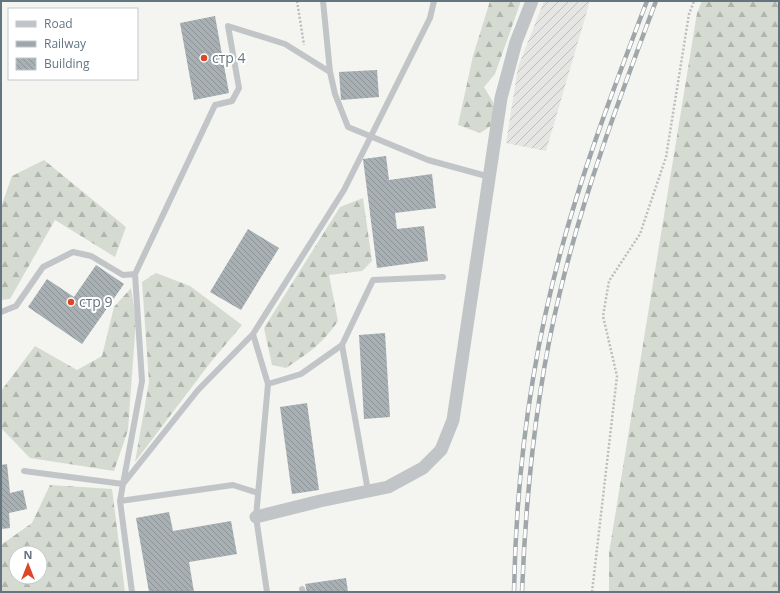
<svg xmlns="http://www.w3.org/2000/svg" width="780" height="593" viewBox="0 0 780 593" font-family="'Open Sans',sans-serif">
  <defs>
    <pattern id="industrial-furrows" width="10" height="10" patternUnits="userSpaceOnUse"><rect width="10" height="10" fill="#e5e5e4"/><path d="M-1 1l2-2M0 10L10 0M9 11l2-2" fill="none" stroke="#bdbebe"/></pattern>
    <pattern id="forest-firs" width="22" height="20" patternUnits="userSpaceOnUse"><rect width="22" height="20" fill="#d5dbd1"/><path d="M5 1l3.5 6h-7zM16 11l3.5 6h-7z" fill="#b0b6af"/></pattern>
    <pattern id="building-back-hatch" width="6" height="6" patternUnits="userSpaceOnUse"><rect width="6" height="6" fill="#a8b0b4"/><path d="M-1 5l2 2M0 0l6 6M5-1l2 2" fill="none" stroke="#8c9498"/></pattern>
  </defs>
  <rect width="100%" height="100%" fill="#f4f4f0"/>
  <path fill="url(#industrial-furrows)" d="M 544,1 L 590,1 L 546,151 L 506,143 L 518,67 Z"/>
  <path fill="url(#forest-firs)" fill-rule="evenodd" d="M 490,1 L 521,1 L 495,74 L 484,87 L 493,102 L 494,124 L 480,133 L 458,125 L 473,56 Z
    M 702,1 L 779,1 L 779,592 L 609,592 L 609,553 L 697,13 Z
    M 44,160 L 126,227 L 115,257 L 55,220 L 10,299 L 1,300 L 1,207 L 12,176 Z
    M 363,198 L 372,261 L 362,271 L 329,275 L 338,321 C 322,344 309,353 286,368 L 272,365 L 264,328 L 340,207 Z
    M 156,273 L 190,286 L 242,325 L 210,363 L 135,462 L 149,382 L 142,282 Z
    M 131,288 L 136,320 L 128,430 L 114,471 L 30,458 L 1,428 L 1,391 L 35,346 L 77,370 L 102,356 L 114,307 Z
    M 50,485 L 112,489 L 125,592 L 1,592 L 1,545 L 32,523 ZM 16,553 L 40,553 L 40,577 L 16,577 Z"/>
  <path fill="url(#building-back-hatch)" d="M 215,16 L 229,93 L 194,100 L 180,23 Z
    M 377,70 L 379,97 L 341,100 L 339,72 Z
    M 386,156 L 389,180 L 432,174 L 436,208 L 395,213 L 397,229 L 424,226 L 428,261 L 377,268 L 363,159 Z
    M 248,229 L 279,248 L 241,310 L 210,292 Z
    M 96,265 L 124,284 L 82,344 L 28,307 L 47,279 L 74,297 Z
    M 385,333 L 390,417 L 364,419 L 359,335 Z
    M 307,403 L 319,490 L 292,494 L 280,407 Z
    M 7,464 L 10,493 L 23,490 L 27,509 L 9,513 L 10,528 L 1,529 L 1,465 Z
    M 169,512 L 173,531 L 231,521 L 237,554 L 189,562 L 194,592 L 149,592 L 136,518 Z
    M 346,578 L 348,592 L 307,592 L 305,584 Z"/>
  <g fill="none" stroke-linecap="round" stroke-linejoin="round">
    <path stroke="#bbbdbf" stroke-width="2.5" stroke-dasharray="2 2" stroke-linecap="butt" d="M 297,1 L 304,45
      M 592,592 L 617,376 L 603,316 L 609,281 L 640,234 L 666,157 L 689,14 L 694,1"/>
    <path stroke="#c2c5c8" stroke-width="6" d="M 323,1 L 330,72 L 335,94 L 348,127 L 428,160 L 490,177
      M 1,312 L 16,306 L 43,267 L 73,252 L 91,256 L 123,275 L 135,274
      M 253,334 L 268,384 L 256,517 L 267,592
      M 342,345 L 368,491
      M 268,384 L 301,374 L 342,345 L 373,280 L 443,277
      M 24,471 L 123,484 L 142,381 L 135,274 L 215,105 L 232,101 L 239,88 L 228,26 L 285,44 L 330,72
      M 120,501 L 233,485 L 258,493
      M 302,589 L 303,592
      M 132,592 L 120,501 L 123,484 L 198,390 L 253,334 L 344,190 L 430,18 L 434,1"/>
    <path stroke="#c2c5c8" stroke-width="13" d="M 256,517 L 320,501 L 388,487 L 423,468 L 441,450 L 453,420 L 501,98 L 516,42 L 532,1"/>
    <defs>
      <path id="rail" d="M 514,592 C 516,476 531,359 562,247 C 585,163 616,82 647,1
        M 522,592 C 526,491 536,390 560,292 C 584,192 620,97 656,1"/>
    </defs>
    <use href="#rail" stroke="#a0a7ab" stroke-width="4.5"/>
    <use href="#rail" stroke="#fff" stroke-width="3" stroke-dasharray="9" stroke-linecap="butt"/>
  </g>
  <g fill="#dd4727" stroke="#fff" stroke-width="1.5">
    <circle cx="204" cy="58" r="4"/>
    <circle cx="71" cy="302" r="4"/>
  </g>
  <g text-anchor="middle" stroke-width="4" stroke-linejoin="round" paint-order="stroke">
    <g font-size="14" fill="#647580" stroke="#fff" text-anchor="start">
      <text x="212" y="63">стр 4</text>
      <text x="79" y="307">стр 9</text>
    </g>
  </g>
  <rect width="780" height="593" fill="none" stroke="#647580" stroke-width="4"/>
  <rect x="8" y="8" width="130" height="72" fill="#ffffff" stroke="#c1c8cc"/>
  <rect x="16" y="21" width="20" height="6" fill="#c2c5c8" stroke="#c1c8cc"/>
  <text x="44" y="28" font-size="12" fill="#647580">Road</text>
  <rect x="16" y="41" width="20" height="6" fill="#a0a7ab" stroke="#c1c8cc"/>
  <text x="44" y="48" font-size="12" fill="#647580">Railway</text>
  <rect x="16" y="58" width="20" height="12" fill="url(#building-back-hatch)" stroke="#c1c8cc"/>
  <text x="44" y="68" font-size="12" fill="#647580">Building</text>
  <g transform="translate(28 565)"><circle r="19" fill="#ffffff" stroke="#c1c8cc"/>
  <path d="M0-3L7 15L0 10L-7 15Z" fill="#dd4727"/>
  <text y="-6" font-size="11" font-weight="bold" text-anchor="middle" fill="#647580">N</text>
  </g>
</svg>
